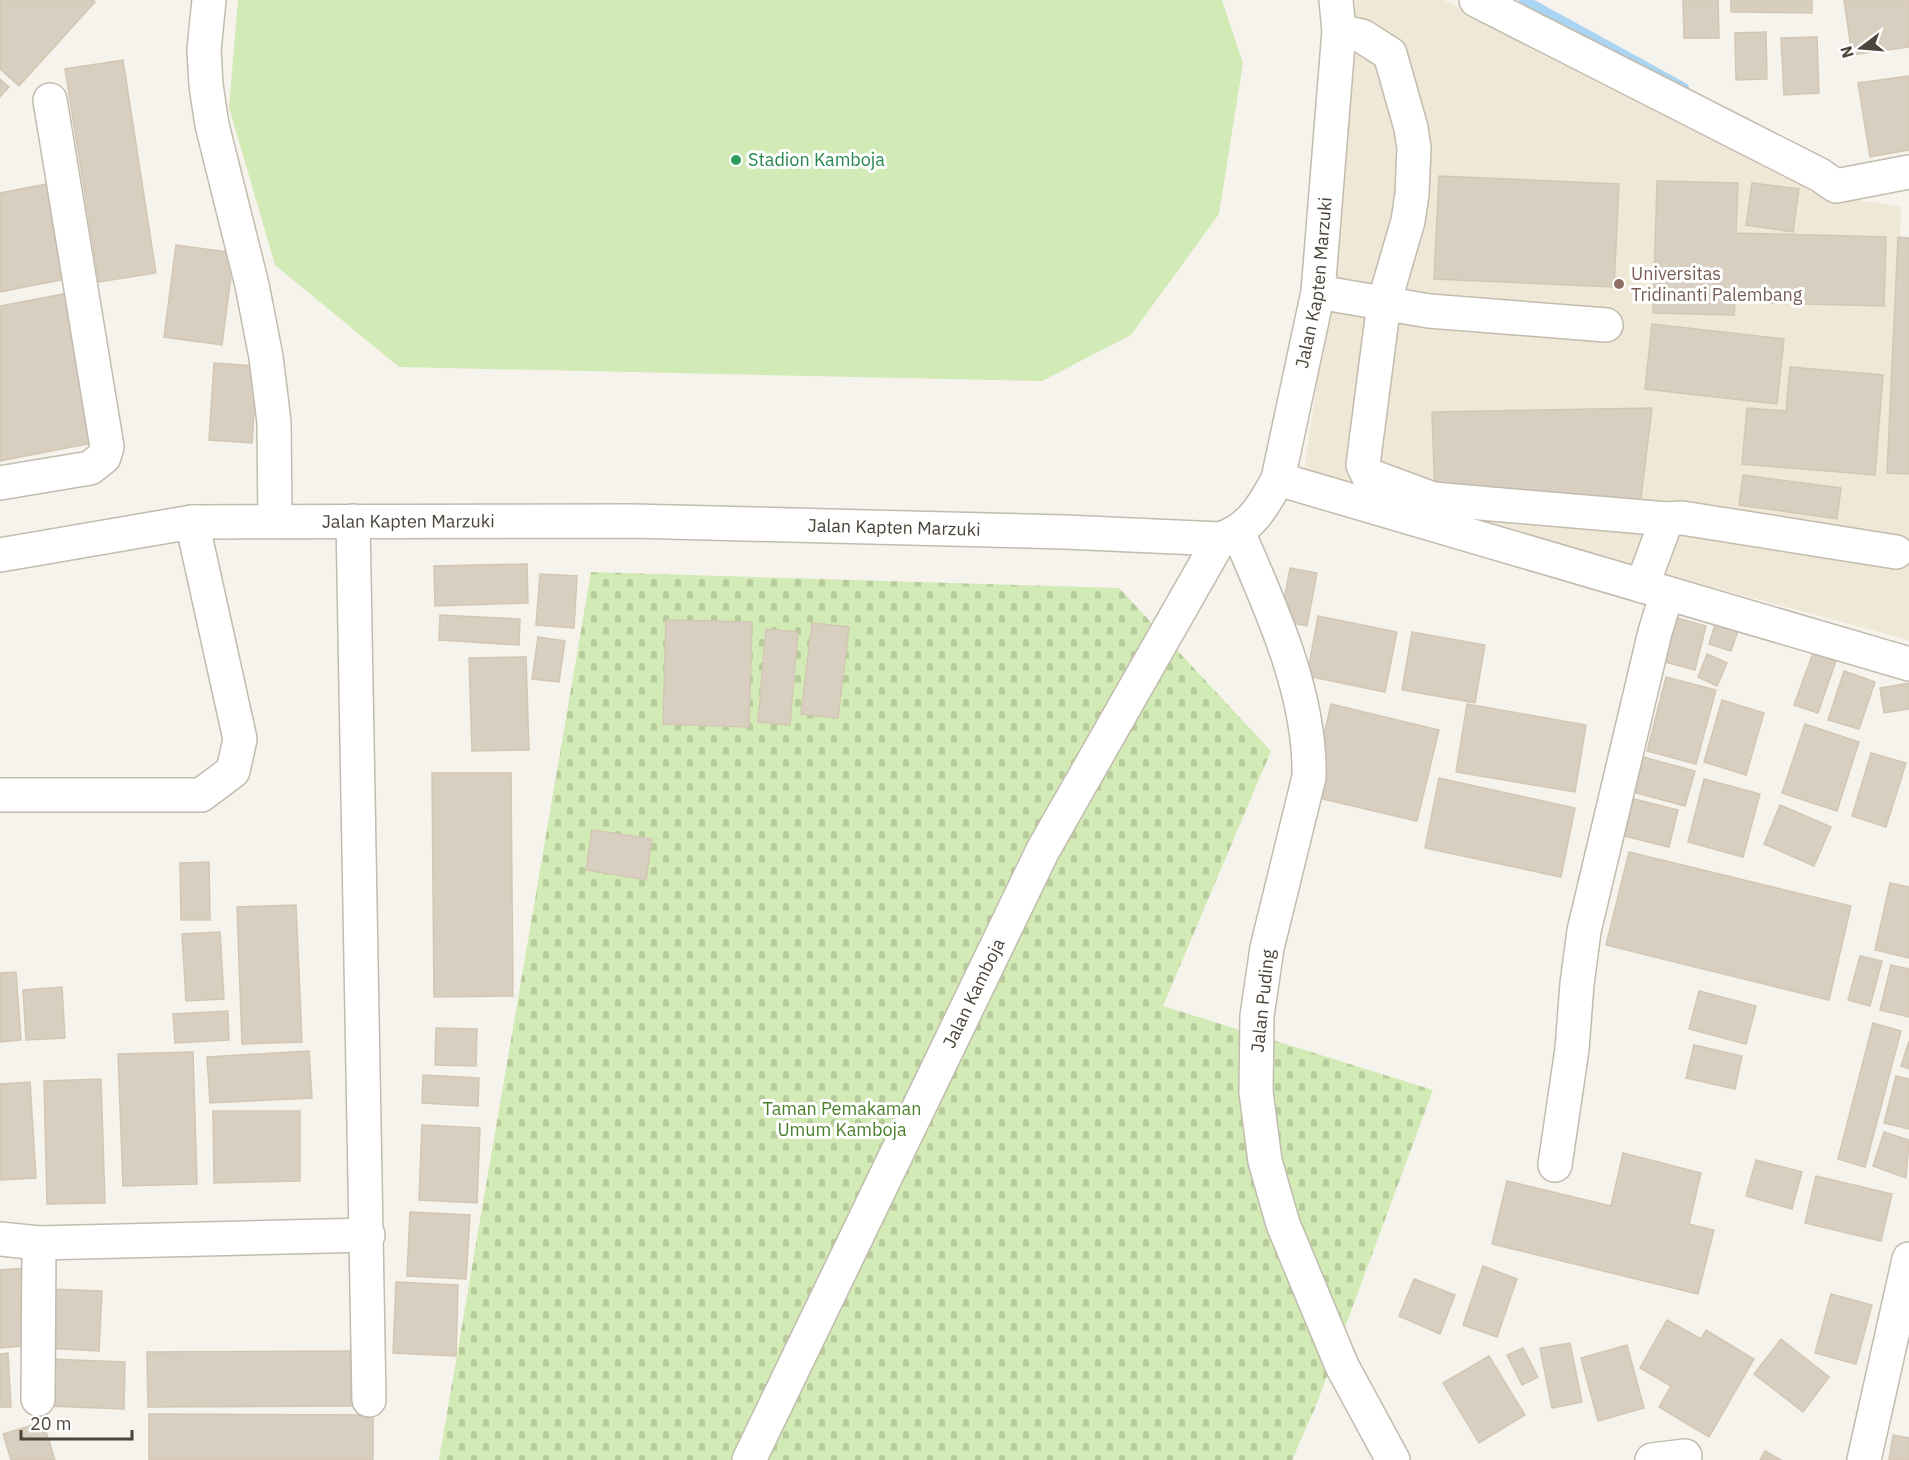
<svg xmlns="http://www.w3.org/2000/svg" width="1909" height="1460" viewBox="0 0 1909 1460" font-family="'IBM Plex Sans',sans-serif">
  <defs>
    <pattern id="cemetery-stones" width="16" height="16" patternUnits="userSpaceOnUse" patternTransform="scale(1.5)"><rect width="16" height="16" fill="#d2eab5"/><path d="M2 7V4a2 2 0 0 1 4 0v3zM10 15v-3a2 2 0 0 1 4 0v3z" fill="#b6ca9c"/></pattern>
  </defs>
  <rect width="100%" height="100%" fill="#f6f3ec"/>
  <path fill="#efe8d6" d="M 1356,0 L 1444,0 L 1493,27 L 1839,198 L 1901,206 L 1900,237 L 1909,238 L 1909,640 L 1303,477 L 1325,329 Z"/>
  <path fill="#d2eab5" d="M 238,0 L 1222,0 L 1243,63 L 1219,214 L 1131,335 L 1042,381 L 399,367 L 275,265 L 229,107 Z"/>
  <path fill="url(#cemetery-stones)" d="M 591,572 L 1119,588 L 1271,751 L 1163,1006 L 1433,1090 L 1317,1403 L 1292,1460 L 439,1460 Z"/>
  <g fill="none" stroke-linecap="round" stroke-linejoin="round">
    <path stroke="#a9d4f2" stroke-width="10" d="M 1524,0 L 1684,88"/>
  </g>
  <path fill="#d8cfc1" stroke="#d3c7b4" stroke-width="1.5" d="M 0,0 L 92,0 L 95,2 L 19,86 L 0,69 Z
    M 1683,0 L 1718,0 L 1719,38 L 1684,38 Z
    M 1731,0 L 1812,0 L 1812,13 L 1731,12 Z
    M 1844,0 L 1909,0 L 1909,47 L 1852,55 Z
    M 1766,32 L 1767,79 L 1736,80 L 1735,33 Z
    M 1817,37 L 1819,93 L 1784,95 L 1781,38 Z
    M 123,60 L 156,273 L 99,282 L 65,69 Z
    M 1909,76 L 1909,150 L 1870,157 L 1858,83 Z
    M 0,79 L 9,87 L 0,97 Z
    M 1439,176 L 1619,184 L 1614,287 L 1434,279 Z
    M 1657,181 L 1738,183 L 1736,233 L 1886,237 L 1884,306 L 1735,302 L 1734,315 L 1653,313 Z
    M 52,183 L 71,278 L 0,292 L 0,193 Z
    M 1752,183 L 1799,189 L 1793,232 L 1746,225 Z
    M 1898,237 L 1909,238 L 1909,474 L 1887,473 Z
    M 176,245 L 234,253 L 222,345 L 164,337 Z
    M 74,292 L 103,441 L 0,461 L 0,306 Z
    M 1652,324 L 1784,339 L 1777,404 L 1645,389 Z
    M 214,363 L 257,366 L 252,443 L 209,440 Z
    M 1790,367 L 1883,375 L 1875,475 L 1742,464 L 1747,408 L 1786,411 Z
    M 1652,408 L 1639,514 L 1435,497 L 1432,412 Z
    M 1743,475 L 1841,488 L 1837,519 L 1739,505 Z
    M 527,564 L 528,603 L 435,606 L 434,566 Z
    M 1290,568 L 1317,573 L 1307,626 L 1280,621 Z
    M 540,574 L 577,576 L 574,628 L 536,625 Z
    M 440,615 L 520,619 L 519,645 L 439,640 Z
    M 1718,615 L 1741,622 L 1731,651 L 1709,644 Z
    M 1318,616 L 1397,632 L 1385,692 L 1307,676 Z
    M 1677,618 L 1706,626 L 1695,670 L 1665,662 Z
    M 666,620 L 752,622 L 749,727 L 663,724 Z
    M 812,623 L 849,627 L 838,718 L 801,714 Z
    M 766,629 L 798,632 L 790,725 L 758,722 Z
    M 1412,632 L 1485,645 L 1475,703 L 1402,690 Z
    M 538,637 L 565,641 L 559,682 L 532,679 Z
    M 1813,653 L 1836,661 L 1818,713 L 1794,705 Z
    M 1707,654 L 1727,663 L 1717,686 L 1698,677 Z
    M 526,657 L 529,750 L 472,751 L 469,658 Z
    M 1844,671 L 1875,682 L 1859,729 L 1828,720 Z
    M 1666,677 L 1716,690 L 1696,764 L 1647,751 Z
    M 1909,683 L 1909,709 L 1884,713 L 1880,688 Z
    M 1722,700 L 1764,713 L 1746,775 L 1704,762 Z
    M 1331,704 L 1439,730 L 1417,821 L 1310,796 Z
    M 1467,704 L 1586,725 L 1575,792 L 1456,772 Z
    M 1805,724 L 1859,742 L 1837,811 L 1782,793 Z
    M 1871,753 L 1906,763 L 1886,827 L 1852,816 Z
    M 1643,757 L 1695,771 L 1685,806 L 1633,792 Z
    M 432,773 L 511,773 L 513,996 L 434,997 Z
    M 1439,778 L 1575,808 L 1561,877 L 1425,848 Z
    M 1704,779 L 1760,794 L 1743,857 L 1688,842 Z
    M 1634,799 L 1678,810 L 1669,847 L 1624,836 Z
    M 1780,805 L 1831,827 L 1814,866 L 1764,844 Z
    M 592,830 L 652,839 L 646,880 L 586,870 Z
    M 1629,852 L 1851,906 L 1829,1000 L 1606,945 Z
    M 209,862 L 210,920 L 181,920 L 180,863 Z
    M 1890,883 L 1909,887 L 1909,958 L 1875,950 Z
    M 296,905 L 302,1042 L 242,1044 L 237,907 Z
    M 220,932 L 224,999 L 186,1001 L 182,934 Z
    M 1860,956 L 1882,961 L 1870,1006 L 1848,1000 Z
    M 1891,965 L 1909,969 L 1909,1017 L 1880,1010 Z
    M 16,972 L 21,1040 L 0,1042 L 0,973 Z
    M 62,987 L 65,1038 L 26,1040 L 23,990 Z
    M 1699,991 L 1756,1006 L 1746,1044 L 1689,1029 Z
    M 228,1011 L 229,1040 L 175,1043 L 173,1014 Z
    M 1873,1023 L 1901,1031 L 1865,1167 L 1838,1159 Z
    M 436,1028 L 477,1029 L 476,1066 L 435,1065 Z
    M 1909,1041 L 1909,1069 L 1901,1066 Z
    M 1694,1045 L 1742,1056 L 1735,1089 L 1686,1078 Z
    M 309,1051 L 312,1098 L 210,1103 L 207,1057 Z
    M 193,1052 L 197,1184 L 123,1186 L 118,1054 Z
    M 423,1075 L 479,1078 L 478,1106 L 422,1103 Z
    M 1896,1076 L 1909,1079 L 1909,1129 L 1884,1123 Z
    M 101,1079 L 105,1203 L 47,1204 L 44,1081 Z
    M 30,1082 L 36,1178 L 0,1180 L 0,1084 Z
    M 213,1111 L 300,1111 L 300,1181 L 214,1183 Z
    M 422,1125 L 480,1128 L 477,1203 L 419,1200 Z
    M 1884,1132 L 1909,1140 L 1906,1178 L 1873,1166 Z
    M 1623,1153 L 1701,1173 L 1689,1224 L 1714,1230 L 1698,1294 L 1492,1244 L 1507,1181 L 1611,1206 Z
    M 1756,1160 L 1802,1172 L 1792,1209 L 1746,1196 Z
    M 1816,1176 L 1892,1194 L 1881,1241 L 1805,1223 Z
    M 410,1212 L 470,1215 L 466,1279 L 407,1276 Z
    M 1483,1266 L 1517,1279 L 1497,1337 L 1463,1325 Z
    M 26,1268 L 32,1345 L 0,1348 L 0,1270 Z
    M 1414,1279 L 1455,1295 L 1440,1334 L 1399,1316 Z
    M 396,1282 L 458,1285 L 456,1356 L 393,1353 Z
    M 47,1289 L 102,1291 L 99,1351 L 44,1348 Z
    M 1831,1294 L 1872,1305 L 1856,1364 L 1815,1353 Z
    M 1667,1320 L 1701,1339 L 1706,1330 L 1754,1359 L 1709,1437 L 1659,1407 L 1671,1386 L 1640,1368 Z
    M 1781,1339 L 1829,1377 L 1803,1412 L 1754,1374 Z
    M 1570,1343 L 1582,1402 L 1552,1408 L 1540,1348 Z
    M 1627,1345 L 1644,1408 L 1598,1421 L 1581,1358 Z
    M 1523,1348 L 1538,1377 L 1522,1385 L 1507,1355 Z
    M 350,1351 L 351,1406 L 148,1407 L 147,1352 Z
    M 8,1353 L 11,1407 L 0,1407 L 0,1354 Z
    M 1489,1356 L 1525,1415 L 1479,1443 L 1443,1383 Z
    M 50,1359 L 125,1362 L 124,1409 L 48,1406 Z
    M 149,1414 L 373,1415 L 373,1460 L 149,1460 Z
    M 43,1422 L 55,1460 L 11,1460 L 3,1434 Z
    M 1893,1435 L 1909,1438 L 1909,1460 L 1889,1460 Z
    M 1765,1451 L 1781,1460 L 1760,1460 Z"/>
  <g fill="none" stroke-linecap="round" stroke-linejoin="round">
    <defs>
      <g id="minor">
        <path d="M 209,0 L 204,50 L 206,85 L 212,125 L 252,285 L 266,357 L 274,422 L 275,521"/>
        <path d="M 1476,0 L 1820,175 L 1836,186 L 1909,172"/>
        <path d="M 1339,31 L 1362,36 L 1390,54 L 1411,128 L 1414,148 L 1412,194 L 1408,221 L 1384,303 L 1363,465 L 1368,475 L 1433,499 L 1667,519"/>
        <path d="M 1318,292 L 1429,311 L 1606,325"/>
        <path d="M 1278,479 L 1909,664"/>
        <path d="M 0,483 L 90,468 L 104,457 L 107,447 L 50,100"/>
        <path d="M 353,521 L 369,1400"/>
        <path d="M 1238,532 C 1271,608 1311,694 1309,777 L 1267,948 L 1257,1016 L 1256,1092 L 1265,1161 L 1283,1224 L 1342,1366 L 1393,1460"/>
        <path id="s1" d="M 0,555 L 192,522 L 631,521 L 1065,532 L 1220,539 C 1250,530 1264,505 1278,479 L 1318,292 L 1339,31 L 1336,0"/>
        <path d="M 1642,586 L 1667,519 L 1682,518 L 1896,552"/>
        <path d="M 0,795 L 201,795 L 233,771 L 240,739 L 192,522"/>
        <path d="M 1555,1165 L 1572,1049 L 1577,984 L 1584,931 L 1655,632 L 1667,593"/>
        <path d="M 0,1239 L 39,1243 L 368,1235"/>
        <path d="M 38,1399 L 39,1243"/>
        <path id="s2" d="M 749,1460 L 1043,850 L 1220,539"/>
        <path d="M 1652,1460 L 1685,1456"/>
        <path d="M 1864,1460 L 1909,1259"/>
      </g>
    </defs>
    <use href="#minor" stroke="#c2bbae" stroke-width="36"/>
    <use href="#minor" stroke="#fff" stroke-width="33"/>
  </g>
  <circle fill="#2e9e5b" stroke="#fff" stroke-width="2" cx="736" cy="160" r="6"/>
  <circle fill="#8d6e63" stroke="#fff" stroke-width="2" cx="1619" cy="284" r="6"/>
  <g text-anchor="middle" stroke-width="6" stroke-linejoin="round" paint-order="stroke">
    <g font-size="18" fill="#27864d" stroke="#fff" text-anchor="start">
      <text x="748" y="166">Stadion Kamboja</text>
    </g>
    <g font-size="18" fill="#785e54" stroke="#fff" text-anchor="start">
      <text x="1631" y="280">Universitas<tspan x="1631" dy="21">Tridinanti Palembang</tspan></text>
    </g>
    <g font-size="18" fill="#4b4439" stroke="#fff">
      <text dy="6" stroke="none"><textPath href="#s1" startOffset="1509">Jalan Kapten Marzuki</textPath></text>
      <text dy="6" stroke="none"><textPath href="#s1" startOffset="411">Jalan Kapten Marzuki</textPath></text>
      <text dy="6" stroke="none"><textPath href="#s1" startOffset="897">Jalan Kapten Marzuki</textPath></text>
      <text dy="6" stroke="none"><textPath href="#s2" startOffset="518">Jalan Kamboja</textPath></text>
      <text transform="translate(1263 1001) rotate(-84)" y="6">Jalan Puding</text>
    </g>
    <g font-size="18" fill="#4a7f2a" stroke="#fff">
      <text x="842" y="1115">Taman Pemakaman<tspan x="842" dy="21">Umum Kamboja</tspan></text>
    </g>
  </g>
  <g transform="translate(1861 48) rotate(254)" stroke="#ffffff" stroke-width="4.5" paint-order="stroke">
  <path d="M0-4.5L10 22L0 15L-10 22Z" fill="#4b4439"/>
  <text y="-9" font-size="16" font-weight="bold" text-anchor="middle" fill="#4b4439">N</text>
  </g>
  <path d="M21 1430v9h111v-9" fill="none" stroke="#4b4439" stroke-width="3"/>
  <text x="30" y="1430" font-size="18" fill="#4b4439" stroke="#ffffff" stroke-width="4.5" paint-order="stroke">20 m</text>
</svg>
